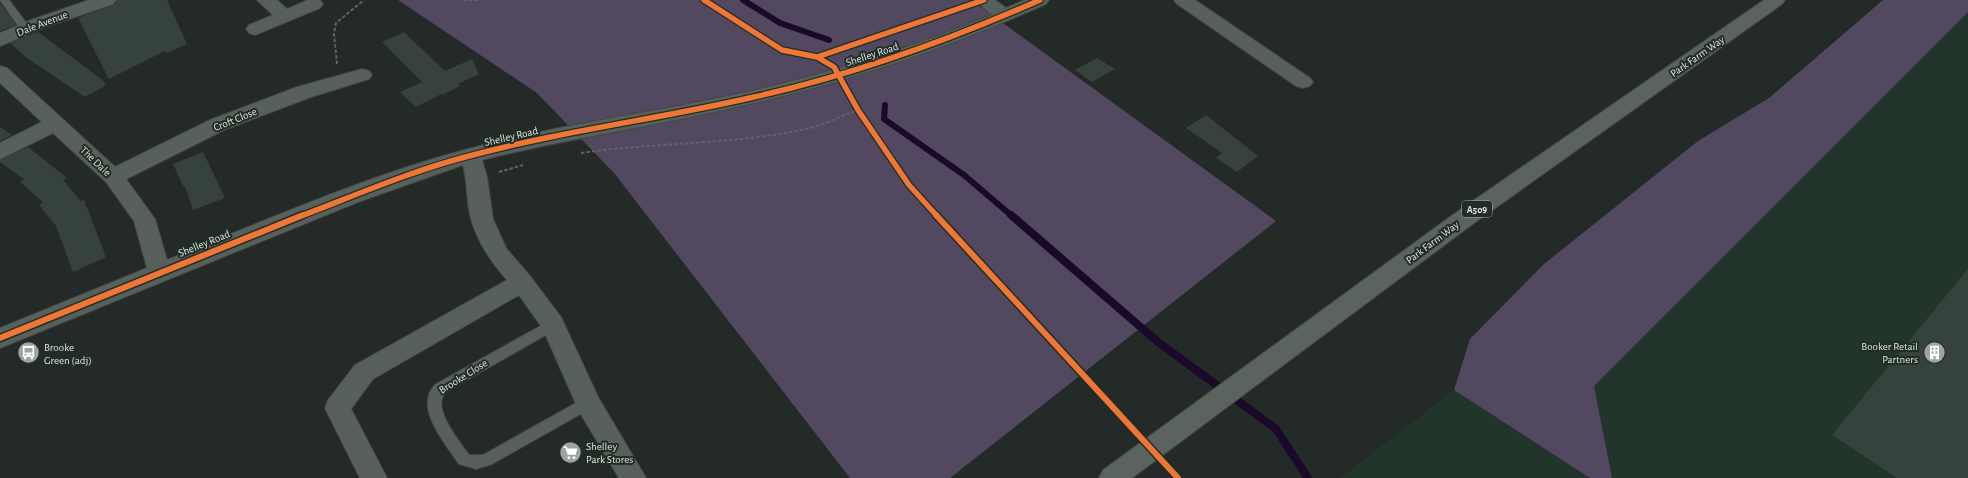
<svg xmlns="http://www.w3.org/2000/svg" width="1968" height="478" viewBox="0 0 1968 478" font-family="'Alegreya Sans',sans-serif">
  <rect width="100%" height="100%" fill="#242a27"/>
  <path fill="#22352b" d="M 1968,12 L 1968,478 L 1612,478 L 1594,387 Z
    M 1454,390 L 1590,478 L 1340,478 Z"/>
  <path fill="#524860" d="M 398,0 L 971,0 L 1276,221 L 950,478 L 850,478 L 614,173 L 537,93 Z
    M 1883,0 L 1968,0 L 1968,12 L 1594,386 L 1612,478 L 1590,478 L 1454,390 L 1470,339 L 1544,264 L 1698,141 L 1769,98 Z"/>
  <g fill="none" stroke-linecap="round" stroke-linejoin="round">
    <path stroke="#1b092c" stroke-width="6" d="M 743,0 L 780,23 L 829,40
      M 885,105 L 884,119 L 964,175 L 1012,216"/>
    <path stroke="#1b092c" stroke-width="8" d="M 1011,215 L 1158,342 L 1276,429 L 1308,478"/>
  </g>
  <path fill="#36433d" d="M 117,0 L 167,0 L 187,44 L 167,53 L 165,51 L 109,79 L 78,18 L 113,5 Z
    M 0,3 L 16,25 L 0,31 Z
    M 38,32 L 104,81 L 103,82 L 106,85 L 85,97 L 27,58 L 10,43 Z
    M 404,32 L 445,71 L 472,59 L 479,74 L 458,84 L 460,86 L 442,95 L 441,94 L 416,107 L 400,92 L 422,82 L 382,42 Z
    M 1097,58 L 1115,69 L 1092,82 L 1075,70 Z
    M 1206,115 L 1258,156 L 1237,172 L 1216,158 L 1222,153 L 1186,128 Z
    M 0,127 L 12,135 L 0,141 Z
    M 28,147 L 67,178 L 63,180 L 81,201 L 84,200 L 106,257 L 73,272 L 56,226 L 39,205 L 43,202 L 20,182 L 24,179 L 0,162 L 0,160 Z
    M 203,152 L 225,198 L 193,210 L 185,186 L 183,186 L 173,164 Z
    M 1968,269 L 1968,478 L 1897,478 L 1832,435 Z"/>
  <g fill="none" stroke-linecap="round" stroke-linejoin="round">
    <defs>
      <path id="service" d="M 0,0 L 9,0 L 30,28 L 29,30 L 21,30 Z
        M 553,319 L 558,320 L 559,324 L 558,328 L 446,392 C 430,407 460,442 469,455 L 483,455 L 583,399 L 588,397 L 593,399 L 595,403 L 593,407 L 492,464 L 476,469 L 459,464 C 446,444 412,406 436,384 Z"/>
      <path id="minor" d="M 89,0 L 116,0 L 113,4 L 43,28 L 0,46 L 0,33 L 31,20 Z
        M 257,0 L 277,0 L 287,9 L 308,0 L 320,0 L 323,4 L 320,8 L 255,35 L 249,33 L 246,29 L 249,25 L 273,15 Z
        M 975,0 L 995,0 L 1006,8 L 1025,0 L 1049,0 L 1046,4 C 952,46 855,80 754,103 C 664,125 572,137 482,160 L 487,177 L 493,219 L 506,248 L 530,276 L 561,317 L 598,397 L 646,478 L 619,478 L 579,411 L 543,329 L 519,295 L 373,379 L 351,409 L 387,478 L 360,478 L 325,408 L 328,400 L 355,365 L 507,280 C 491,262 478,243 471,219 C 466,202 468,183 463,165 L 358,202 L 0,348 L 0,328 L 147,268 L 134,221 L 106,182 L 53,133 L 0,159 L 0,143 L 42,122 L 0,83 L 0,66 L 7,68 L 115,167 L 210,120 L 297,87 L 362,69 L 369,71 L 372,75 L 369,79 L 311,97 L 224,130 L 126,179 L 155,219 L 167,260 C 264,221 366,176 468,149 C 550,127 635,115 718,98 C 812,79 903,51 992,15 Z
        M 1174,0 L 1195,0 L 1310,78 L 1313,82 L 1310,86 L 1303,88 L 1296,86 L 1177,4 Z"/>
      <path id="trunk" d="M 1764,0 L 1785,0 L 1782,4 L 1470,226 L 1132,478 L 1099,478 L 1103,470 L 1454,214 Z"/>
    </defs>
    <use href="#service" stroke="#434745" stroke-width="2"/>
    <use href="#minor" stroke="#434745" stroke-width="2"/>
    <use href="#trunk" stroke="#434745" stroke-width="2"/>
    <path stroke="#606662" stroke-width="2" stroke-dasharray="3.5 2" stroke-linecap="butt" d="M 463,0 L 481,0
      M 337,64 L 334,34 L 336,23 L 364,0
      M 581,153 C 656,142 732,145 806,129 C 824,125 841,116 858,110
      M 499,172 L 523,165"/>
    <use href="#service" fill="#58605c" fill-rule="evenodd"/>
    <use href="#minor" fill="#58605c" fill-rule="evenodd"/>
    <use href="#trunk" fill="#5a635f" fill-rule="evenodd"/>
    <defs>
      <path id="cycleway-far1" d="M 704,0 L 782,50 L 817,57 L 834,67 L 858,110 L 909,185 L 937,216
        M 817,57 L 984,0
        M 301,216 C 356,195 411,171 469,156 C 562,131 659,119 754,97 C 853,75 947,41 1040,0"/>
      <path id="cycleway" d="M 936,215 L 1178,478
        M 0,338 L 303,215"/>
    </defs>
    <use href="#cycleway-far1" stroke="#202e26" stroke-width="8"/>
    <use href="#cycleway" stroke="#202e26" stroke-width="9"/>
    <use href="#cycleway-far1" stroke="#f07635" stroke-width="5.5"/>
    <use href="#cycleway" stroke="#f07635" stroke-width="6"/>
  </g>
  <defs>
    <symbol id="building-disc" viewBox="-11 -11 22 22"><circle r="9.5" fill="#9ea5a1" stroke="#202e26"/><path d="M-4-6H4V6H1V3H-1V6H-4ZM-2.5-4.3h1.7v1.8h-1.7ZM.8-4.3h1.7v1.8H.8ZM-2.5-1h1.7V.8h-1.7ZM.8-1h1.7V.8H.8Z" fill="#fff"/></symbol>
    <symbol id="bus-disc" viewBox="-11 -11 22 22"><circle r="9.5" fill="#9ea5a1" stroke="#202e26"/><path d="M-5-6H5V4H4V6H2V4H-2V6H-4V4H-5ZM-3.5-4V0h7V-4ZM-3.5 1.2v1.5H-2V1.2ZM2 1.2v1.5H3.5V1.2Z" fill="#fff"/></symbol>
    <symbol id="supermarket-disc" viewBox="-11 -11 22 22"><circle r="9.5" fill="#9ea5a1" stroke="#202e26"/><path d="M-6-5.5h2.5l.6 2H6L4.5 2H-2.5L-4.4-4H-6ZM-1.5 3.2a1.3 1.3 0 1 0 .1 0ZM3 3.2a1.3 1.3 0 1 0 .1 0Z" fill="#fff"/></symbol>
  </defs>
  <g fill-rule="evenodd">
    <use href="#building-disc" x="1922" y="340" width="25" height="25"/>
    <use href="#bus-disc" x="16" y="340" width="25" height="25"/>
    <use href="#supermarket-disc" x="558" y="440" width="25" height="25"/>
  </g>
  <g text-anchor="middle" stroke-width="4" stroke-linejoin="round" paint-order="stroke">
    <rect fill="#202e26" stroke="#a6b0aa" stroke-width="1" x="1462" y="201" width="30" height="16" rx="3"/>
    <g font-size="10" font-weight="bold" fill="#dfe7e2">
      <text x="1477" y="213">A509</text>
    </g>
    <g font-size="11" fill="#dfe7e2" stroke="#202e26">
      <text transform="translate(42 23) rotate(-21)" y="4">Dale Avenue</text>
      <text transform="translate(872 54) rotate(-18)" y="4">Shelley Road</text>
      <text transform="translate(1697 56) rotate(-35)" y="4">Park Farm Way</text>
      <text transform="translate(235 119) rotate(-22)" y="4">Croft Close</text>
      <text transform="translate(511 136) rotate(-13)" y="4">Shelley Road</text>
      <text transform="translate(96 161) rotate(44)" y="4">The Dale</text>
      <text transform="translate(1432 242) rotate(-37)" y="4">Park Farm Way</text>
      <text transform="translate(204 243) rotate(-22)" y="4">Shelley Road</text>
      <text transform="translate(463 376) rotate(-32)" y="4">Brooke Close</text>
    </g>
    <g font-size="11" fill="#dfe7e2" stroke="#202e26" text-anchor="start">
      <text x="1918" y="350" text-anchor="end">Booker Retail<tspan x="1918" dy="13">Partners</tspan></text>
      <text x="44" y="351">Brooke<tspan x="44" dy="13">Green (adj)</tspan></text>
      <text x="586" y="450">Shelley<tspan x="586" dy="13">Park Stores</tspan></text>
    </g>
  </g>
</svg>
